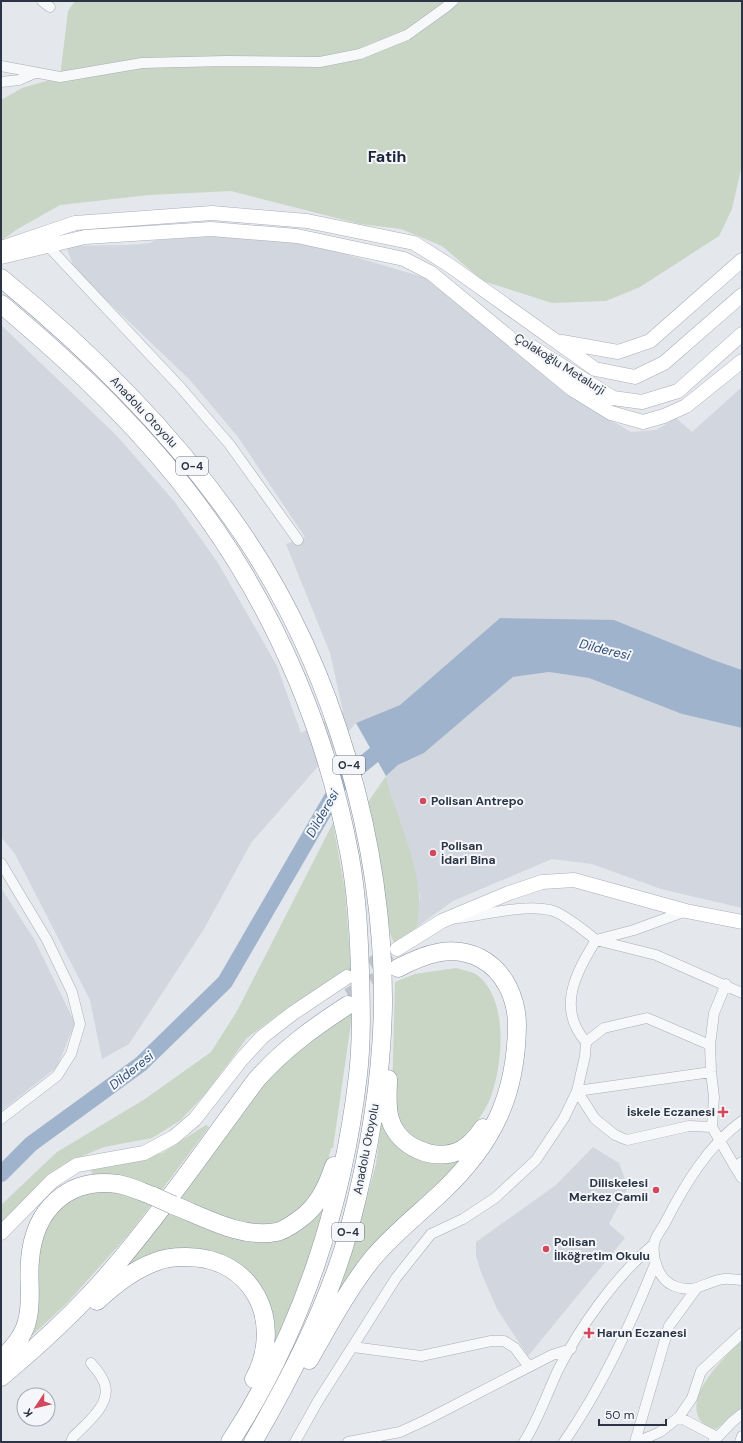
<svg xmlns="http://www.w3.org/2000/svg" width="743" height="1443" viewBox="0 0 743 1443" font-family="'DM Sans',sans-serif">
  <rect width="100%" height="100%" fill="#e4e7ec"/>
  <path fill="#d2d6de" d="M 218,236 L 301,241 L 426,278 L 565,393 L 631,432 L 656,430 L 676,418 L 692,432 L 742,387 L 742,670 L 711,659 L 500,618 L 400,705 L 356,723 L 251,843 L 204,929 L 129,1044 L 102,1059 L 90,1000 L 15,854 L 1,837 L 1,325 L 116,435 L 174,501 L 218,563 L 277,666 L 301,733 L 343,711 L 330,653 L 286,544 L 305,537 L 238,437 L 190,380 L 75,270 L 66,246 L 128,245 L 150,243 L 156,240 Z
    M 549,672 L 589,678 L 682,714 L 742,728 L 742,908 L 661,889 L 592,864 L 552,859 L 453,901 L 417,927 L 420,896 L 386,776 L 398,765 L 424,753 L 513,677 Z
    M 1,888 L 34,939 L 75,1023 L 57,1067 L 1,1111 Z
    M 593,1147 L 619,1163 L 628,1187 L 609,1224 L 625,1238 L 528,1356 L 497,1309 L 481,1272 L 476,1256 L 476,1242 L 556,1185 Z"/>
  <path fill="#c9d6c5" d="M 75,1 L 742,1 L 742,165 L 732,209 L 719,236 L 640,287 L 606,301 L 552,303 L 483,281 L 442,246 L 401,229 L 360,224 L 231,191 L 149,195 L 60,205 L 16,230 L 1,241 L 1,100 L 22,88 L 60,77 L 68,11 Z
    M 386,776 C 395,814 417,857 419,896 C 420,906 418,917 417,927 L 397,947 L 391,937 L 368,802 Z
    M 333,823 L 345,890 L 351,969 L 279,1014 L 247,1038 L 206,1093 L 181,1120 L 152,1138 L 104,1147 L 73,1160 L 1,1223 L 1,1205 L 57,1152 L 145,1099 L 211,1052 L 237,1011 Z
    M 456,968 C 462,970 469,971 474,973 C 510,995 503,1066 490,1099 C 484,1113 475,1125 464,1136 L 467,1139 L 440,1149 L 411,1137 L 398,1123 L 392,1096 L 395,982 L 415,974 Z
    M 350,1009 L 352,1016 L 333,1148 L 331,1148 L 322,1185 L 286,1223 L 248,1227 L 174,1200 L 259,1083 Z
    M 382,1118 L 403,1148 L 467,1154 L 337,1295 L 363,1212 L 376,1164 Z
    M 206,1125 L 209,1127 L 161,1191 L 94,1178 L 91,1170 L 162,1153 Z
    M 105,1188 L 135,1197 L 151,1205 L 128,1235 L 68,1302 L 22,1345 L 39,1234 L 68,1198 Z
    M 324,1207 C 312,1256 293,1301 273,1347 L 273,1329 L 220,1256 L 115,1278 L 165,1211 L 249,1239 Z
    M 742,1339 L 742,1409 L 716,1429 L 707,1428 C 704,1424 699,1420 698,1416 C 688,1390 727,1356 742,1339 Z"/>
  <path fill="#9fb4cc" d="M 500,618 L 614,620 L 711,659 L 742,670 L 742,728 L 682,714 L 589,678 L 549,672 L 513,677 L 424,753 L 398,765 L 386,776 L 356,723 L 400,705 Z"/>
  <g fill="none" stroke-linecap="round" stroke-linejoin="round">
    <path stroke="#9fb4cc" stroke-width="16" d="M 1,1174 L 31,1144 L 141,1064 L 225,982 L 341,782 L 391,741"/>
    <path stroke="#bfc3cb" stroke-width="14" stroke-dasharray="14 7" stroke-linecap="butt" d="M 352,975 L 390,953"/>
    <path stroke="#bfc3cb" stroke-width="18" stroke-dasharray="18 9" stroke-linecap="butt" d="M 349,997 L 394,971"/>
    <defs>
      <path id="minor" d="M 42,1 L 50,7
        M 1,66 L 60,77 L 142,63 L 226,61 L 320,62 L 360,54 L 407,35 L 446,7 L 453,1
        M 1,82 L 19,80 L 35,73
        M 48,246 L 181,388 L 230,445 L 298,540
        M 1,863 L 47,940 L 72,992 L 80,1024 L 71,1054 L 57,1076 L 1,1119
        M 686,911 L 634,930 L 596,940 L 656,955 L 742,993
        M 458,918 C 485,915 523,904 550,910 C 562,912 586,932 596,940 C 576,973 556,1008 586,1042
        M 726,984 L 714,1013 L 710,1045 L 711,1072 L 714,1097 L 712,1127 L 735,1167
        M 577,1091 L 595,1119 L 615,1135 L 627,1140 L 689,1126 L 712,1127
        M 577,1091 L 711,1072
        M 742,1121 C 708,1145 684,1186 665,1223 C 662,1229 655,1237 654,1244 C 652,1259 659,1280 674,1286 C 697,1295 705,1281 724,1279 C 729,1278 736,1280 742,1280
        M 742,1162 L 735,1167 L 742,1178
        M 353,1347 L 421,1356 L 491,1341 L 504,1341 L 515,1348 L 529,1367
        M 679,1417 L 717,1437
        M 71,1442 L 73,1437 C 88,1422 116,1401 102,1378 C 99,1372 94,1367 91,1363
        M 295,1442 L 318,1401 L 396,1278 L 431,1234 L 463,1219 L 495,1198 L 536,1160 L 564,1118 L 577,1091 L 585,1056 L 586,1042 L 604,1028 L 647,1018 L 710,1045
        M 348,1442 L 400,1432 L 426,1420 L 552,1355 L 571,1349
        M 524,1442 C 538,1420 547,1394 558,1370 C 581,1325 616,1276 654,1244
        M 564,1442 C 602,1387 630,1326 655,1264
        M 635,1442 L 669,1326 L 696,1289
        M 637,1442 L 660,1432 L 679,1417 L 692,1398 L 701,1371 L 742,1333
        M 713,1442 L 732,1422 L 742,1414
        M 740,1442 L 742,1436"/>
      <path id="secondary" d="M 1,248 L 75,223 L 212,213 L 307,221 L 414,243 L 449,265 L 595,369 L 635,377 L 664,363 L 742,295
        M 1,257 L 85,237 L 211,229 L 297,236 L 404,259 L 431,273 L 572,389 L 611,413 L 643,422 L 664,416 L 686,406 L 742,361
        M 562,342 L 618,352 L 650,341 L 742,260
        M 532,347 L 613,398 L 642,402 L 678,391 L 742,334
        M 397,949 L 442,921 L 509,893 L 542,882 L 574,880 L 686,911 L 742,922
        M 1,1233 L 52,1181 L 77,1165 L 144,1153 L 174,1137 L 195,1119 L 241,1060 L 262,1037 L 293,1013 L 347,977"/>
      <path id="motorway" d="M 1,278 C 93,353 178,438 244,536 C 334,669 384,845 383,1004 C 382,1079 369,1154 350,1226 C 331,1299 291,1377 253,1442
        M 1,304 C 76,367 149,436 206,516 C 278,616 328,736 350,857 C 357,895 359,934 360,972 C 361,1006 362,1041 358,1075 C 343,1204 302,1332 230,1442
        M 388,1079 C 388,1092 386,1107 390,1119 C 398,1147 435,1163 461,1150 C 470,1145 477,1137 483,1128
        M 173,1205 C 204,1217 242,1239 276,1232 C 284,1231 293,1224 300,1219 C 318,1206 327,1187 334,1166
        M 97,1301 C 114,1285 133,1270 155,1262 C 164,1258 175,1257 185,1257 C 253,1256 285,1322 254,1379
        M 1,1360 C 13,1348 25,1335 28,1317 C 32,1299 28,1279 30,1260 C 34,1210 67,1177 118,1184 C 130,1186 142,1192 153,1196
        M 309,1360 C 329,1325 348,1289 373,1258 C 394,1233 420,1213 443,1191 C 493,1143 516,1096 517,1026 C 517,999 505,971 480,958 C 452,944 425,954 398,968
        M 1,1377 C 37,1347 73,1314 104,1279 C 159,1216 207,1146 257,1079 C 285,1048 314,1027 348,1005"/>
    </defs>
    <use href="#minor" stroke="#a9aeb7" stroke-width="11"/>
    <use href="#secondary" stroke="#a9aeb7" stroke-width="15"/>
    <use href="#motorway" stroke="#8b94a3" stroke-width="19"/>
    <use href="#minor" stroke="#f7f8fa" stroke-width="10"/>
    <use href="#secondary" stroke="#fff" stroke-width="14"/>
    <use href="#motorway" stroke="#fff" stroke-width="18"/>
    <defs>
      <path id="motorway-bridge" d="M 153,1196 L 173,1205"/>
    </defs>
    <use href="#motorway-bridge" stroke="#8b94a3" stroke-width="19" stroke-linecap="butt"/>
    <use href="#motorway-bridge" stroke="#fff" stroke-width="18"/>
  </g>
  <g fill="#d1495b" stroke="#f4f6f9" stroke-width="1.5">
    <circle cx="423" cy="801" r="4"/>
    <circle cx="433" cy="853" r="4"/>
    <path d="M721 1106h4v4h4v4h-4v4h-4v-4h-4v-4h4z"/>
    <circle cx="656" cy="1190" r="4"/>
    <circle cx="546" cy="1249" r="4"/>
    <path d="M587 1327h4v4h4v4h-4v4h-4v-4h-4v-4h4z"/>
  </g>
  <g text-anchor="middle" stroke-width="4" stroke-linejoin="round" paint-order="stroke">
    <g fill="#f4f6f9" stroke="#676e7b" stroke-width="1">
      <rect x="176" y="457" width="32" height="18" rx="3"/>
      <rect x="333" y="756" width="32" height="18" rx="3"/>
      <rect x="332" y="1223" width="32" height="18" rx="3"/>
    </g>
    <g font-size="11" font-weight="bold" fill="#2b3445">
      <text x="192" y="470">O-4</text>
      <text x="349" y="769">O-4</text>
      <text x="348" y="1236">O-4</text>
    </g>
    <g font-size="12" fill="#2b3445" stroke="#f4f6f9">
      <text transform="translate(560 364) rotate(32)" y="4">Çolakoğlu Metalurji</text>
      <text transform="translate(144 412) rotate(47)" y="4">Anadolu Otoyolu</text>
      <text transform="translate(366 1149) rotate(-79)" y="4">Anadolu Otoyolu</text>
    </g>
    <g font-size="12" font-weight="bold" fill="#2b3445" stroke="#f4f6f9" text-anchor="start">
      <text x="431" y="805">Polisan Antrepo</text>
      <text x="441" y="850">Polisan<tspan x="441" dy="14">İdari Bina</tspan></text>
      <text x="715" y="1116" text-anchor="end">İskele Eczanesi</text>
      <text x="648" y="1187" text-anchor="end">Diliskelesi<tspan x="648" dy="14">Merkez Camii</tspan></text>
      <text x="554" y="1246">Polisan<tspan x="554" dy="14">İlköğretim Okulu</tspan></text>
      <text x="597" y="1337">Harun Eczanesi</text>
    </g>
    <g font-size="13" font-style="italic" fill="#34527a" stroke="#f4f6f9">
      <text transform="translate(605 649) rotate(14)" y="5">Dilderesi</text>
      <text transform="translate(322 813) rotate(-60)" y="5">Dilderesi</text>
      <text transform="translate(131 1070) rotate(-39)" y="5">Dilderesi</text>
    </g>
    <g font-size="16" font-weight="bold" fill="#1d2536" stroke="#f4f6f9">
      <text x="387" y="162">Fatih</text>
    </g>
  </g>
  <rect width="743" height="1443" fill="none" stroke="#2b3445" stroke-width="4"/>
  <g transform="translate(36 1407) rotate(235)"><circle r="19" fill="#f4f6f9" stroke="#a4a8b1"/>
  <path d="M0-3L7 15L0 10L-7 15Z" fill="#d1495b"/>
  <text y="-6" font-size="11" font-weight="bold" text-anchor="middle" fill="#2b3445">K</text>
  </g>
  <path d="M599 1419v6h67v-6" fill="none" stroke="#2b3445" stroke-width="2"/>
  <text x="605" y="1419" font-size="12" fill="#2b3445" stroke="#f4f6f9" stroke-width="3" paint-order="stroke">50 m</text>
</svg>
